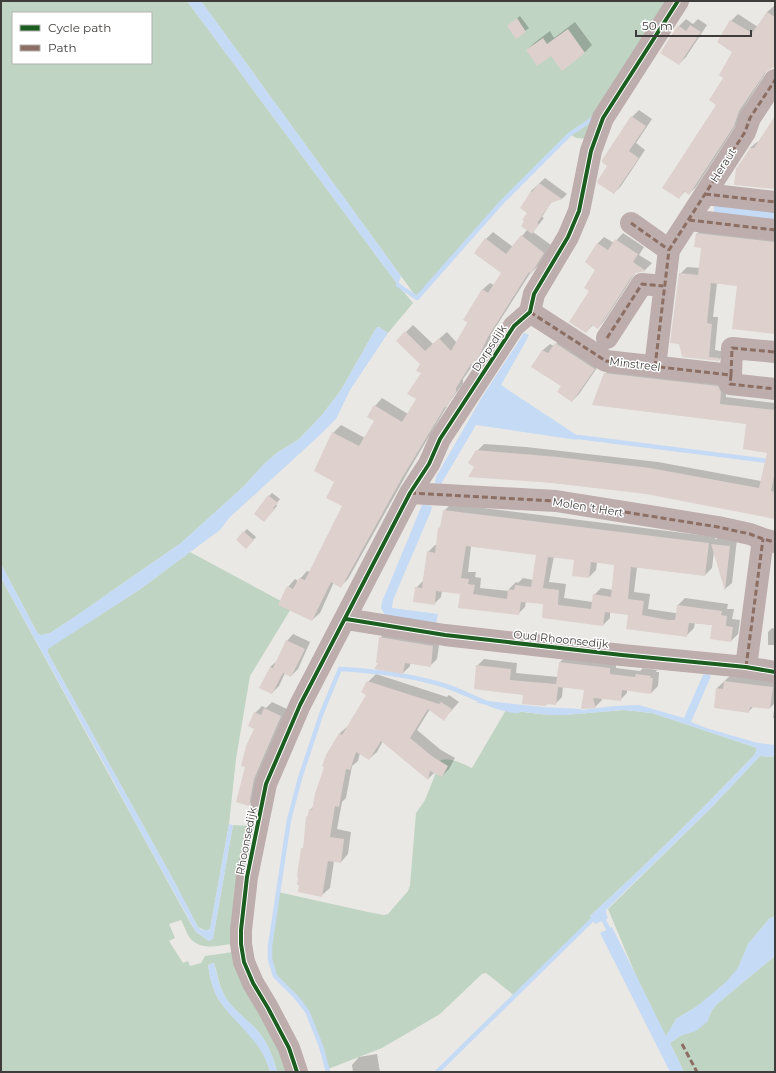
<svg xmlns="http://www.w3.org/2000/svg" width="776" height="1073" viewBox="0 0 776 1073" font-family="Montserrat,sans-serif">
  <rect width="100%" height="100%" fill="#eae8e4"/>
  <path fill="#bfd4c2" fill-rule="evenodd" d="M 1,1 L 187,1 L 398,285 L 413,303 L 388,333 L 379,327 L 375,330 L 341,390 L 322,415 L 298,440 L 278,452 L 265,463 L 243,487 L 181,543 L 70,620 L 50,633 L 41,635 L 38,634 L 1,564 ZM 13,13 L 151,13 L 151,63 L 13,63 Z
    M 201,1 L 669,1 L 588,139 L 576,138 L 570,134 L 501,203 L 417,298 Z
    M 190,552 L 292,607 L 250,676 L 236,759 L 229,824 L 210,929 L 206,931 L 198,927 L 174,881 L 48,653 L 48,648 L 139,590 Z
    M 1,578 L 191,924 L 196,932 L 209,941 L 214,933 L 233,825 L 251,826 L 231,944 C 217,946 200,951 189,937 C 186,932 184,925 181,920 L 169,924 L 175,938 L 169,941 L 183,963 L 188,961 L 190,966 L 201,963 L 205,956 L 233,952 L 293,1072 L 277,1072 C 274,1058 267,1041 257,1030 C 247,1019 234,1011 226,998 C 219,987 218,975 214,963 L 208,965 C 210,978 213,992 221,1003 C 240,1029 261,1037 270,1072 L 1,1072 Z
    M 506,710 L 549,715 L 565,715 L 624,710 L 652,713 L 757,748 L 755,754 C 702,810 647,864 590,916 L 593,921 L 515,996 L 486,973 L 482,974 L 440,1014 L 382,1048 L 328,1069 C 322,1050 317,1029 307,1011 C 295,992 274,982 270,959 C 267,943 275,910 278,892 L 368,912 L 384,915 L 388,914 L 408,891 L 410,885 L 416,813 L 425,800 L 441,760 C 451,757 463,764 472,768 Z
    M 760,756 L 775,757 L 775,916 L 769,919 L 748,944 L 738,968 L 727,984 L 696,1007 L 676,1019 L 666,1037 L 637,978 L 608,909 L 712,807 Z
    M 775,956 L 775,1072 L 684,1072 L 670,1043 L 680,1036 L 707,1022 L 712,1010 L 717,1004 Z"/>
  <path fill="#c5daf4" d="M 187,1 L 201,1 L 401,276 L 398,285 Z
    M 714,206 L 775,209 L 775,222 L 714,213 Z
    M 377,327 L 379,327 L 388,333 L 350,390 L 336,419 L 320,435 L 229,518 L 220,530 L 139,590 L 48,649 L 48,653 L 174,881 L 198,927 L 202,930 L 209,930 L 210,929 L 229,824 L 233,825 L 214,933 L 213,939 L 209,941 L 196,932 L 128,809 L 114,782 L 1,578 L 1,564 L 38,634 L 41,635 L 50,633 L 70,620 L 181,543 L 243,487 L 265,463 L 278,452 L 298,440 L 322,415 L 341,390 L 375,330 Z
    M 524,333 L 529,335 L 526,341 L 501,385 L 578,436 L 577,440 L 476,425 L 441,484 L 435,483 L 436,477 L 482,397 Z
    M 428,504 L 432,507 L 431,511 L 393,600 L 392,608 L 438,614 L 436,624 L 385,615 L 381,608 L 382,602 L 422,505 Z
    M 706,673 L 711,676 L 691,722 L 706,728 L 758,743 L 775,745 L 775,757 L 760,756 L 712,807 L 606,910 L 606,913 L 608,918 L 595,924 L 590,916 C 647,864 702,810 755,754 L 757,748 L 652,713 L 624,710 L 565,715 L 549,715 L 508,710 L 475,702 L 483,702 L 485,704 L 487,703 L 488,701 L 542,707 L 581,709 L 581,710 L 614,706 L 639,705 L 684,718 L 703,675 Z
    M 775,916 L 775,956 L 717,1004 L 712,1010 L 707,1022 L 696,1031 L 680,1036 L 670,1043 L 684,1072 L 670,1072 L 600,933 L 612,927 L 666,1036 L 676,1019 L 696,1007 L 726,982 L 738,968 L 748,944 L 769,919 Z
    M 214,963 C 217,975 219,987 226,998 C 234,1011 247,1019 257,1030 C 267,1041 274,1058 277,1072 L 270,1072 C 263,1042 238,1027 221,1003 C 213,992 210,978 208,965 Z"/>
  <path fill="#0003" fill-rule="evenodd" d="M 774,6 L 775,6 L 775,65 L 769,68 L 746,104 L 740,119 L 696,187 L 689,194 L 685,191 L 679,198 L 717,105 L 725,78 L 734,52 L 718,42 L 731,21 L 738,14 L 758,27 L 767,12 Z
    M 520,16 L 529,28 L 516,38 L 508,26 Z
    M 686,19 L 693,24 L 698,19 L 707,25 L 686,57 L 679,64 L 679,26 Z
    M 575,22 L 592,45 L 585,52 L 562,69 L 551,55 L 527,50 L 534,43 L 550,31 L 554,38 Z
    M 639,110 L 652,119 L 636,143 L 645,150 L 621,186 L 614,193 L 632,117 Z
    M 775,118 L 775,188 L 750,148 L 757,142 L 759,142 Z
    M 545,178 L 567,194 L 562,199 L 552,201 L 542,217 L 544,218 L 533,232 L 551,245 L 539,265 L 531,273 L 531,272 L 495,328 L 487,345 L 463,379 L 463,384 L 450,401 L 409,470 L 348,579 L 341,586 L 334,582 L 320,613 L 312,620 L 288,587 L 295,579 L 298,581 L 307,571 L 310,572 L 344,506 L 336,481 L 333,433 L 341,425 L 365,438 L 376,421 L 375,406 L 382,398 L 408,414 L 417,399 L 422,373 L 422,364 L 397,341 L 413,325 L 433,344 L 447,332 L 457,343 L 468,324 L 482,290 L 490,283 L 494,285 L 502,272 L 486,239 L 493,232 L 513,247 L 527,230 L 531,191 Z
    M 703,227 L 775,235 L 775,333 L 738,285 L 717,283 L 713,317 L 718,317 L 715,350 L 725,352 L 719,360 L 683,356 L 680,274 L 687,267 L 700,268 L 703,247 L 697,234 Z
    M 623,233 L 644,247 L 639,255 L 652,263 L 645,270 L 636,272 L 604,321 L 598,328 L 593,325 L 586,332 L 591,291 L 597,269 L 586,262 L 598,243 L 604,237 L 614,243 Z
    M 563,337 L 601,362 L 579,394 L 572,401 L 562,386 L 532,367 L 543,350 L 550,344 L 554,346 Z
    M 611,367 L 727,385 L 726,397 L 775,403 L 775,518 L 646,493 L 476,467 L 477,451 L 484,444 L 526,447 L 658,462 L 761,481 L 768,452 L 747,423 L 605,374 Z
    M 272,493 L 280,499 L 276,504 L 277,506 L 267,517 L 269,496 Z
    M 451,504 L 716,537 L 715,540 L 719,537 L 737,539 L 732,583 L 725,589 L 714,551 L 712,568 L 705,575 L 637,567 L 634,592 L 650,594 L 648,609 L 675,613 L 677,613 L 678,605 L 685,598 L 728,604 L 727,609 L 734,609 L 732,619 L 740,620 L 738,634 L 731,641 L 713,625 L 695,623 L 694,628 L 687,635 L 629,614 L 610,612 L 610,618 L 603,625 L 544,604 L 526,601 L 525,607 L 518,614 L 461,593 L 442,591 L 441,597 L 434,604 L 416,588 L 423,581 L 428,552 L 435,545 L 437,545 L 439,528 L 442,526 L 444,511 ZM 471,546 L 537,554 L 533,580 L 523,578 L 518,583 L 516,582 L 509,589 L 509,591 L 480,588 L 481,578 L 475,577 L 476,572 L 468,572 ZM 554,556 L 575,559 L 589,577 L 596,570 L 597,562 L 615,564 L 613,590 L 601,588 L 594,595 L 593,602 L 564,598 L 566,584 L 549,582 Z
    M 247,529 L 256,537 L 246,548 L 244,532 Z
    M 772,628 L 775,629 L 775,645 L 768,645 L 768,632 Z
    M 387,631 L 440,639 L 437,659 L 430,666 L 410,663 L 410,666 L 403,673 L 380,638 Z
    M 293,634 L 310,642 L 298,669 L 291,676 L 285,673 L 279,686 L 272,693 L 270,667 L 277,661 L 287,641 Z
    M 566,656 L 616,661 L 616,668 L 640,671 L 643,668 L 657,670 L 656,672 L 659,672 L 658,686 L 651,693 L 627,690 L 627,693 L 620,700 L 601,698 L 602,700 L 595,707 L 585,689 L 563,686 L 562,697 L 555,704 L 548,703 L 546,705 L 477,666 L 484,659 L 517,663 L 516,673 L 558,677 L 560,662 Z
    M 376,674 L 447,697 L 449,695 L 459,702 L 444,719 L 430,709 L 417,730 L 441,750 L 455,758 L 449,769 L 442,776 L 435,772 L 428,779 L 383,741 L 377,752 L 369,759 L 360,753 L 358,761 L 352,766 L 346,798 L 342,802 L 337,829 L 351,832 L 348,854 L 341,862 L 334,861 L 330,888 L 322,895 L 302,849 L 304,847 L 310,810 L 314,806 L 326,766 L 327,755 L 340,733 L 348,726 L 368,694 L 368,682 Z
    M 731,675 L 775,680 L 775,718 L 773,718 L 775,703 L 770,708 L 754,706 L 749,711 L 717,688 Z
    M 272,702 L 287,709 L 255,798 L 249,805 L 256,729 L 255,713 L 262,706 L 266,708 Z
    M 377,1054 L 380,1072 L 353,1072 L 352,1065 L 359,1057 Z"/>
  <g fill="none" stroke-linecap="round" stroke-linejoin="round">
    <path stroke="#c5daf4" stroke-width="4.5" d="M 398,285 L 417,298 L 501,203 L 570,134 L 594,118
      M 578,437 L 775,462
      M 601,915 L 611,934
      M 328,1072 L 321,1046 L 307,1011 L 296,997 L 275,976 L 270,959 L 270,946 L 289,820 L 300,778 L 322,712 L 340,669 C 376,671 412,675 446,686 C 470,694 492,709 518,711
      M 437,1072 L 596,916"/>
  </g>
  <path fill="#ddd0cd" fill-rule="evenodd" d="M 767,12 L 775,17 L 775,66 L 765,73 L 739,111 L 734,126 L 689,195 L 684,191 L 679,199 L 662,188 L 716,105 L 709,100 L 723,78 L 719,75 L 732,52 L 717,42 L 730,20 L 752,33 Z
    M 517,18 L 526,32 L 516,39 L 507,26 Z
    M 678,25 L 686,31 L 690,25 L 701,32 L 679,65 L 660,53 Z
    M 568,29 L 585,53 L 562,71 L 551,56 L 537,66 L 526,50 L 543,38 L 547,44 Z
    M 631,116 L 646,126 L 629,151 L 639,158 L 614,194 L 597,183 L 598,180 L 607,166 L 602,162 L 602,160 Z
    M 775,116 L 775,189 L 734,185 L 736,169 L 750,148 L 754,148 Z
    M 539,183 L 562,199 L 551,203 L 537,223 L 539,224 L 532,234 L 521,226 L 524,221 L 522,220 L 527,213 L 520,208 L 531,191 L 532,192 Z
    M 696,233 L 775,242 L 775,334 L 732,329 L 737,286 L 711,283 L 707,323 L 712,324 L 709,357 L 719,358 L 719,361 L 682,357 L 679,344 L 670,343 L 679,273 L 698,275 L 701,248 L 694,247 Z
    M 521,235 L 544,253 L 531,274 L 529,272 L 488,337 L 480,354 L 473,365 L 471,364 L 456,388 L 456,392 L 446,407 L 445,407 L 402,478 L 341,588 L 331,582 L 312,621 L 278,605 L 287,586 L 293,589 L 299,578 L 305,580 L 342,506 L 326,498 L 334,482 L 314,471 L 332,432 L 359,446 L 374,421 L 367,417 L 374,405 L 402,422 L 416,399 L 407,394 L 421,373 L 416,371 L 420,364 L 396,341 L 405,331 L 425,351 L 439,338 L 451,351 L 467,323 L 467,322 L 463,320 L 482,289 L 488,293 L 501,273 L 474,253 L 485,238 L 506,254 Z
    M 615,239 L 638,254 L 633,262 L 646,271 L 636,273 L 631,278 L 598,329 L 592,325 L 586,333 L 569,322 L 589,291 L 584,288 L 595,270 L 585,262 L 597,243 L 608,250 Z
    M 555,343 L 595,369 L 572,402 L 557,392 L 561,386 L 531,367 L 542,350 L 548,353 Z
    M 604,373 L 718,386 L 721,392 L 720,404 L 775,410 L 775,471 L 771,491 L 775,492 L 775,519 L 646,494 L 552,483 L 468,477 L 474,467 L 468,463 L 476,450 L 558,457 L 650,468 L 759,488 L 767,453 L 743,449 L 746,424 L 592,405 Z
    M 268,495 L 278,503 L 273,508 L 275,509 L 264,522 L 254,514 Z
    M 443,510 L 709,543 L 705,576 L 631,567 L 628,599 L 644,601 L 642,615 L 668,620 L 675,620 L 677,605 L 722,611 L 721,615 L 727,616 L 726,626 L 733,627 L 731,642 L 710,639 L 712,625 L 689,623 L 687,637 L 626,629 L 628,615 L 605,612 L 603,626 L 542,618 L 543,604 L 521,602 L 519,615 L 458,608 L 460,594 L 436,591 L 435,605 L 413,602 L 415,587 L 422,588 L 427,551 L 435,553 L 438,528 L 440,528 ZM 466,546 L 536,555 L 531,587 L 515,585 L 514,590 L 508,589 L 507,599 L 473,594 L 475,585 L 468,584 L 469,579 L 461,578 ZM 548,557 L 574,560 L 572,576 L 589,578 L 591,562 L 614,565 L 611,597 L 593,594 L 591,609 L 558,605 L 559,590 L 543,588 Z
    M 243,531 L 254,540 L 246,549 L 236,540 Z
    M 711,544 L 730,546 L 725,591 Z
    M 379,637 L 433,646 L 431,667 L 405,663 L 403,674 L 374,669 L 378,663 L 376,663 Z
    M 286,640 L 305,649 L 291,677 L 283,673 L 272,694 L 259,688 L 270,667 L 273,668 Z
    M 559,662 L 610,668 L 610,674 L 635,677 L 636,674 L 651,676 L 650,678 L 653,678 L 651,694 L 622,690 L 621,701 L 593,698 L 596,708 L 581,709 L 584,690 L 558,687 L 556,705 L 546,704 L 546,706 L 522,704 L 523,695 L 474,689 L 476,665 L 511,669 L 510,680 L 556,684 Z
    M 367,681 L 439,704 L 441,702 L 452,709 L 444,721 L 428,709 L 410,738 L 433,757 L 448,766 L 442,777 L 430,771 L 428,780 L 381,741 L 369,760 L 356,752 L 350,770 L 346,769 L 339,807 L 335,806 L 330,837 L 344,839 L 341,863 L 328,861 L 322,897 L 298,892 L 299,885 L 297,885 L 298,878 L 297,876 L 301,848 L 303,849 L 306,817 L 308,815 L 309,809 L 312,810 L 315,794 L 324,767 L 322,766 L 326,755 L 339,733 L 342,735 L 366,695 L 361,692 Z
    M 724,681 L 773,687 L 770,709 L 750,707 L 749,713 L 714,708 L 716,688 L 723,689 Z
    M 264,708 L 281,716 L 254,779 L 249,806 L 236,802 L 245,767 L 241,766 L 246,746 L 254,729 L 248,726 L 254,712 L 261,715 Z"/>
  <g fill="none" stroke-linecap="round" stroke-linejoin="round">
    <path stroke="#bdadad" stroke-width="22" d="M 705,194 L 775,202
      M 689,220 L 775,230
      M 631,223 L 669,250
      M 530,312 L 606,361 L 731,375 L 730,384 L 775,389
      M 607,338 L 642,284 L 663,286
      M 655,367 L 669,250 L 745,132 L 750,118 L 775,80
      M 731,375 L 732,348 L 775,352
      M 410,493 L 556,501 L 718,527 L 750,534 L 763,539 L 775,542
      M 346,619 L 445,635 L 622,655 L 746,667 L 775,672
      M 746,667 L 763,539
      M 297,1072 L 289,1048 L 268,1008 L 253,983 L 244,962 L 241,944 L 241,930 L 247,877 L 266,784 L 300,705 L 410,493 L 429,464 L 440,439 L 514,326 L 530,312 L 534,294 L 568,237 L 579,211 L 591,151 L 603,118 L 678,1"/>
    <path stroke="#8d6e63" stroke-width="3" stroke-dasharray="6 3" stroke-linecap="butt" d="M 705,194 L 775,202
      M 689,220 L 775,230
      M 631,223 L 669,250
      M 530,312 L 606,361 L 731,375 L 730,384 L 775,389
      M 607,338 L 642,284 L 663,286
      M 655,367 L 669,250 L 745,132 L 750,118 L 775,80
      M 731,375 L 732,348 L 775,352
      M 410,493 L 556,501 L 718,527 L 750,534 L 763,539 L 775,542
      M 746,667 L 763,539
      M 682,1044 L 697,1072"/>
    <defs>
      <path id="cycleway" d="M 346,619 L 445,635 L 622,655 L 746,667 L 775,672
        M 297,1072 L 289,1048 L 268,1008 L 253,983 L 244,962 L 241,944 L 241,930 L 247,877 L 266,784 L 300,705 L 410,493 L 429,464 L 440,439 L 514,326 L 530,312 L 534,294 L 568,237 L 579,211 L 591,151 L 603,118 L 678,1"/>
    </defs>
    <use href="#cycleway" stroke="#fff" stroke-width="6"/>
    <use href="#cycleway" stroke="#1b5e20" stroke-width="4"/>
  </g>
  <g text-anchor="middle" stroke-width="3" stroke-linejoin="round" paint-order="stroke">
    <g font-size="11" fill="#3e3c3a" stroke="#fff">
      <text transform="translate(723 165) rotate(-58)" y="4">Heraut</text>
      <text transform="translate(489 348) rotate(-57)" y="4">Dorpsdijk</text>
      <text transform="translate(635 364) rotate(7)" y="4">Minstreel</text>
      <text transform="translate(588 507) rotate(9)" y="4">Molen 't Hert</text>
      <text transform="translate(561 639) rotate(6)" y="4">Oud Rhoonsedijk</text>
      <text transform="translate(246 841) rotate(-79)" y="4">Rhoonsedijk</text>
    </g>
  </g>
  <rect width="776" height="1073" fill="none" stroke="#3e3c3a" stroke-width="4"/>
  <rect x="12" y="12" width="140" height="52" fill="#ffffff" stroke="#b2b1b0"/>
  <rect x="20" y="25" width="20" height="6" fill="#1b5e20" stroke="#b2b1b0"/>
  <text x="48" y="32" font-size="12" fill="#3e3c3a">Cycle path</text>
  <rect x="20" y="45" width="20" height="6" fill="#8d6e63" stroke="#b2b1b0"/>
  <text x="48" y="52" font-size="12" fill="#3e3c3a">Path</text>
  <path d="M636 30v6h115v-6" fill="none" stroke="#3e3c3a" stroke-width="2"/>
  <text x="642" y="30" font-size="12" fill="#3e3c3a" stroke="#ffffff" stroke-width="3" paint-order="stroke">50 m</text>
</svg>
